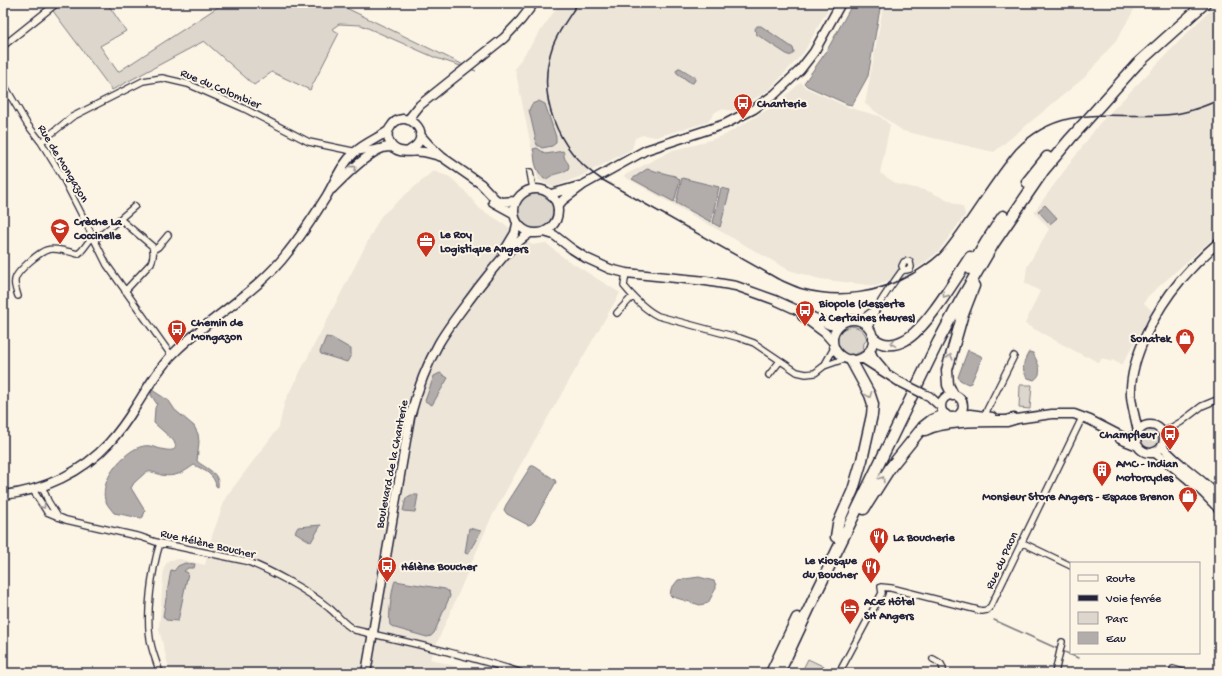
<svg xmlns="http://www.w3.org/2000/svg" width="1222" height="676" viewBox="0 0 1222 676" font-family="'Gochi Hand',sans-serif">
  <rect width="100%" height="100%" fill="#fcf5e5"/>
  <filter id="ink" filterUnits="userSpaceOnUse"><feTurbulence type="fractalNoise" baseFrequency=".025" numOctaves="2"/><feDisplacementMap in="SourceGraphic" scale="8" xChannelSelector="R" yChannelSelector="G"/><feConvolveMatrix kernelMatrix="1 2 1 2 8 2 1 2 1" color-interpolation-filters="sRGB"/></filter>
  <g filter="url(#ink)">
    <path fill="#ece5d8" d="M 560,3 L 831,3 L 804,52 L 770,89 L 735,111 L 721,109 L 715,112 L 708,122 L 656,137 L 644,135 L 640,136 L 635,138 L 632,149 L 581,176 L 554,187 L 538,180 L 515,68 Z
      M 884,3 L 1138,3 L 1117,39 L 1085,77 L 994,152 L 903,131 L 865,104 Z
      M 1219,3 L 1219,233 L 1147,297 L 1144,303 L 1152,311 L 1122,365 L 1112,360 L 1111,362 L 1102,358 L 1099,363 L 1087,356 L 1086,357 L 1025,324 L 1040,291 L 1025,283 L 1027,267 L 1049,229 L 1034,212 L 1099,124 L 1200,20 Z
      M 801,82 L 806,88 L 850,108 L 879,116 L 890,125 L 880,173 L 897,184 L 928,191 L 963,207 L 965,215 L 938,252 L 920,266 L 876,286 L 820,279 L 789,270 L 623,176 L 673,150 L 695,145 L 725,135 L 777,104 Z
      M 433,171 L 450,177 L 464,190 L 480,209 L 503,223 L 532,245 L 546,243 L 564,258 L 620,293 L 522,462 L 491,518 L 430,659 L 477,673 L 170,673 L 159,629 L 164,567 L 169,560 L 180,559 L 205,565 L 212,536 L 226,497 L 279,427 L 285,401 L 381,216 Z"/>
    <path fill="#dcd6cc" stroke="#7f7c84" d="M 47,3 L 107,3 L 126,31 L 100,46 L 118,72 L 224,3 L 336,3 L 476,71 L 436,58 L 361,25 L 339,24 L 332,29 L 339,33 L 310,90 L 272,72 L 254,85 L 204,41 L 112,90 Z
      M517 211a18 18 0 1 1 36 0a18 18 0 1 1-36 0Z
      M 851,326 C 860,327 865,331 867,340 L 864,343 L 863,351 L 851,356 C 838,352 833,341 841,330 Z
      M 1020,385 L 1032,385 L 1030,409 L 1019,408 Z
      M 1148,430 L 1155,431 L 1160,437 L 1159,445 L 1153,449 L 1145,448 L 1141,442 L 1144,435 L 1143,433 Z
      M 808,659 L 831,670 L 830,673 L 801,673 Z"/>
    <path fill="#b2adab" stroke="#78757e" d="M 853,3 L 881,3 L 868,76 L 852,105 L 847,104 L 807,86 L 804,83 L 826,52 Z
      M 757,26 L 761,26 L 793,48 L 794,52 C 793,55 791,56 788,55 L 756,34 L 755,29 Z
      M 678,68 L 680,68 L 695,77 L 695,80 L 693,83 L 691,83 L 677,73 L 676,71 Z
      M 539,101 L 545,104 L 556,137 L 556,143 L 552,146 L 542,148 L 537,145 L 529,110 L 532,104 Z
      M 537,148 L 546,154 L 563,151 C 564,153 564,154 564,156 C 565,162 571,163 568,169 C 563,173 558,173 553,175 C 549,177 548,179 544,179 C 540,175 536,168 535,162 C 534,157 535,154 533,149 Z
      M 647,169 L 675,176 L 678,178 L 680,180 L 674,202 L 632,179 Z
      M 682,178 L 719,187 L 711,222 L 676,203 Z
      M 721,188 L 730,190 L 720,227 L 713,223 Z
      M 1045,205 L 1057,218 L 1050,224 L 1038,211 Z
      M 326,337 L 332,338 L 351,349 L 351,355 L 347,362 L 321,354 L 320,352 Z
      M 968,350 L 981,356 L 982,358 L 971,383 L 968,384 L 960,380 L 958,377 Z
      M 1029,352 L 1033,353 C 1037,362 1045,373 1034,380 L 1028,378 C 1020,370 1024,360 1029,352 Z
      M 440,373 L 448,378 L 432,405 L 425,401 L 434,376 Z
      M 152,390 L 169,401 L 175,410 L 194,426 L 198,434 L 199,442 L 197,461 C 206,469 220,472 218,487 L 216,486 C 215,475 203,469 194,465 C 184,472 175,478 161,475 C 156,473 151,471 146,472 L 134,483 L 131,488 L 145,511 L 143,517 L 141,518 L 114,513 C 111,509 107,505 105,500 C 100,481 120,457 135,449 C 139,447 145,445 150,446 C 155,447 184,458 173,440 L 154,423 L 155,408 L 157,404 L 151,395 Z
      M 531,466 L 534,466 L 555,480 L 556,482 L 534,521 L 531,524 L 528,525 L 507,514 L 504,510 L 506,505 Z
      M 411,495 L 418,495 L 415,512 L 403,511 L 406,498 Z
      M 321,525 L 311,542 L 295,532 L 298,527 Z
      M 469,528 L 481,531 L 468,554 L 465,553 Z
      M 185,563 L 195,564 L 194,568 L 188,568 L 184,571 L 188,573 L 178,621 L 166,620 L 163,616 L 171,570 L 174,571 L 178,566 Z
      M 699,577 L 714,581 L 716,585 L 716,588 L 708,603 L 700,605 L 670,596 L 671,589 L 678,580 Z
      M 395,581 L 445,589 L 449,592 L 450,596 L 434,633 L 431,636 L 427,637 L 395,628 L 390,625 C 388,619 392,587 395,581 Z"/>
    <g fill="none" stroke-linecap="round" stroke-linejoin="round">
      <path stroke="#78757e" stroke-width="1.5" d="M 994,620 L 1078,658"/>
      <defs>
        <path id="street" d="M 3,46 L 57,3
          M 3,83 L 27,124 L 41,142 L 62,176 L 86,223 L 107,265 L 171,355
          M 41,142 L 72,117 L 143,81 L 162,78 L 188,84 L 243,108 L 309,142 L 357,152 L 379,148
          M 530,172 L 533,189
          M 120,219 L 152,246 C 154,252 154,257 151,263 L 125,291
          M 94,239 L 100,236 L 135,206
          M 153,250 L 158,247 L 168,235
          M 626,273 L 624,286 C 634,298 644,309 658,316 L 740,338 L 754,343 L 797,372 L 806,374 L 815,373 L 824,366 L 844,359
          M 18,296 C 16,290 13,283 16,277 C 19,270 39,252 47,250 C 54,247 71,252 78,254 C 84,250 87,242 93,237
          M 617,313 L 633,296
          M 859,321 L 876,308
          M 869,328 C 875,307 889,289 901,272 L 904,270 L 906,270 L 910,269 L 911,267 L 910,262 L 908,261 L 904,262 L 902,266 L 904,270
          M 824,366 L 834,348
          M 769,375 L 780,361
          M 986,417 L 987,410 L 1014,356
          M 1162,433 L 1181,422 L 1202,406 L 1219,399
          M 42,486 L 48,501 L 58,517
          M 33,490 L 47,512 L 66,520 L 141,537 L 156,542 L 246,561 C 272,571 307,590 329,608 C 338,615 344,625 355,630 C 411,643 467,655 522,673
          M 1021,542 L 1071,566
          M 160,543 C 152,569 145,616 151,644 C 153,654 157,663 160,673
          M 933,659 C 940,663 944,664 943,673
          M 1173,669 L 1186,673
          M 839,673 L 882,593 L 881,587 L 891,588 L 982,611 L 987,610 L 991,606 L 1081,420
          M 1055,673 L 1062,642"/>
        <path id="secondary" d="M 408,120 L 420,105 L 504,38 L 521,20 L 534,3
          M 420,135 L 429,145 L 442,157 L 481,184 L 495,199 L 501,202 L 516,201
          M 410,150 C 438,134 403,104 390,128 C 387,132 387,138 390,143 C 396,156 412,150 424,152 C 430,153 436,155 442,157
          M514 211a22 22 0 1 1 44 0a22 22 0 1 1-44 0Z
          M 332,189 C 344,177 367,153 383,148 C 386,147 389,147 392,147
          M 551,194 L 579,186
          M 493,202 L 513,213
          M 558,206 L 563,200 L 583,185 L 646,150 L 725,124 L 754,109 L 775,94 L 800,70 L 814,52 L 841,3
          M 544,232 L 554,235 L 572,249 L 586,258 L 610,269 L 626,273 L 706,281 L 736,286 L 775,300 L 830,325 L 840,324
          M 503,253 L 515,233 L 517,224
          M 802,316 L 825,333 L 832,341
          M833 340a20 20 0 1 1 40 0a20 20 0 1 1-40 0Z
          M 870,350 L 873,357 L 884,370
          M 862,358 L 898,381
          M 924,394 L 929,396 L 940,406
          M941 406a11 11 0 1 1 22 0a11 11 0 1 1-22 0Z
          M 959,415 L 970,414 L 992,417
          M 1009,419 L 1017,419 L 1052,414 L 1074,414 L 1090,420 L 1125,438 L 1132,437 L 1137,434
          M1136 439a14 14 0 1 1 28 0a14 14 0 1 1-28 0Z
          M 1138,432 C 1136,420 1132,408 1131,396 C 1129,359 1157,308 1180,281 C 1192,267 1205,254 1219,242
          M 1120,439 L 1138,446
          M 1162,446 C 1178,466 1203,478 1219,498
          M 1154,452 C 1179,471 1198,486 1219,509
          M 3,495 C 43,491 83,472 109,443 C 119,432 128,419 136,406 C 148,387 160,366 177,350 C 212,316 258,292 288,252 C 302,235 314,216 326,197 C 336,180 340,166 355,152 C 365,143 378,138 388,131
          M 366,673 L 410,417 C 417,391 426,366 439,343 C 450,324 465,306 478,288 C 494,268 508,248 530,233"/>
        <path id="highway" d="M 1027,182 L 1047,157
          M 970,269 L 986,242 L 1003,216
          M 873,338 C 882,346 894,346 905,340 C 926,329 956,278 970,257
          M 953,395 L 948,385 L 947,370 L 962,317 L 974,286
          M 925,430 C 944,420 985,421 1007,421 L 1014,419
          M 864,509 L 890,468 L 923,427 L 932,420 L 945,415
          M 836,537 L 838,524 L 853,490 L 862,460 L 872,415 L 873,404 L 870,395 L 851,360
          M 771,673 L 797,618
          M 779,673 L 814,598 L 938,342 L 959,303 L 994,243 L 1044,170 L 1070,139 L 1137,64 L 1205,3"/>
      </defs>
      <use href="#street" stroke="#22223b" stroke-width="8"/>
      <use href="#secondary" stroke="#22223b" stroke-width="11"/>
      <use href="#highway" stroke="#22223b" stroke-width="13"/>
      <use href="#street" stroke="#fcf5e5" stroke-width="5.5"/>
      <use href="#secondary" stroke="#fcf5e5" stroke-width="8"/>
      <use href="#highway" stroke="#fcf5e5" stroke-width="10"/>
      <path stroke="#22223b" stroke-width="1.5" d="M 578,3 C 569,17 559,30 553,45 C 535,96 557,150 601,179 L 778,279 C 786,282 795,287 803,289 C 840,299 879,293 912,274 C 923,267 935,260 943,250 C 969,218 989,181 1016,149 C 1064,100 1115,121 1175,114 C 1190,112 1205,106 1219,100"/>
      <defs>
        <path id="secondary-bridge" d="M 898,381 L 924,394"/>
      </defs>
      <use href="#secondary-bridge" stroke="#22223b" stroke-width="11" stroke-linecap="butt"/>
      <use href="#secondary-bridge" stroke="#fcf5e5" stroke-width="8"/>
    </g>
    <defs><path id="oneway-chevron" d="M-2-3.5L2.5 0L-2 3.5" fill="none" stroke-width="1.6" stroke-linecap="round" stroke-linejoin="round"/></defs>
    <g stroke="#9a9698">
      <use href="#oneway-chevron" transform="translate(354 168) rotate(-41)"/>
      <use href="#oneway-chevron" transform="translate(945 295) rotate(125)"/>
      <use href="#oneway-chevron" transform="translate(893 343) rotate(170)"/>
      <use href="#oneway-chevron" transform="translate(950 357) rotate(-75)"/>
      <use href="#oneway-chevron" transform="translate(869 395) rotate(69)"/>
      <use href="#oneway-chevron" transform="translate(882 479) rotate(-56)"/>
      <use href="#oneway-chevron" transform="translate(43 506) rotate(55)"/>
    </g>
  </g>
  <defs>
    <symbol id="bus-pin" viewBox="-11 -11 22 30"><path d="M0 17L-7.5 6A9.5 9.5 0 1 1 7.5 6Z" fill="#c8321e" stroke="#fcf5e5"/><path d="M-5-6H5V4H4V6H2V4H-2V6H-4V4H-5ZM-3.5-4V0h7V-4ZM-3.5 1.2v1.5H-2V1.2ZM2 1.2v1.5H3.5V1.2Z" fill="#fff"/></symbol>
    <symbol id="school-pin" viewBox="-11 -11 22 30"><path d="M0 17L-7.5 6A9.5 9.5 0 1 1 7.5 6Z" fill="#c8321e" stroke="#fcf5e5"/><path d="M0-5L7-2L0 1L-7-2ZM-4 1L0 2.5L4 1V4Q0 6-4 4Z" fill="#fff"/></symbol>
    <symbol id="office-pin" viewBox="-11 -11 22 30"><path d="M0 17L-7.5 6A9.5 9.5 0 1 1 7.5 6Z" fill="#c8321e" stroke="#fcf5e5"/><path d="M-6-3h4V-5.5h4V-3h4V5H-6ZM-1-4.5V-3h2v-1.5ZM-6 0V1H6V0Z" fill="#fff"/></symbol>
    <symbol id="shop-pin" viewBox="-11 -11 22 30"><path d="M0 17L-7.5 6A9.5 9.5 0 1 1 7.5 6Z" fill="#c8321e" stroke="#fcf5e5"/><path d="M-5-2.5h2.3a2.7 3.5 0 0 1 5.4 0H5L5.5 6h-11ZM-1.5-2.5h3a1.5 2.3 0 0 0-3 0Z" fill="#fff"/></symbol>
    <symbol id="building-pin" viewBox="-11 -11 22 30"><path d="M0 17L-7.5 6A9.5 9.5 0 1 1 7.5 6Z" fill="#c8321e" stroke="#fcf5e5"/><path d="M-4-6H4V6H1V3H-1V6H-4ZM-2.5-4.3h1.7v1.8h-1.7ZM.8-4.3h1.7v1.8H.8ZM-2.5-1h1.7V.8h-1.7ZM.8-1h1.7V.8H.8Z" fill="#fff"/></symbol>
    <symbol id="restaurant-pin" viewBox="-11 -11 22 30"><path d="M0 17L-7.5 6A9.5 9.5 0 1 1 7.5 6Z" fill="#c8321e" stroke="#fcf5e5"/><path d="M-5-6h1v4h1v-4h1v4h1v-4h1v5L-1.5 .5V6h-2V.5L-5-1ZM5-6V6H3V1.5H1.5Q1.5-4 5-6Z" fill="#fff"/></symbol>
    <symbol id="hotel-pin" viewBox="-11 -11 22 30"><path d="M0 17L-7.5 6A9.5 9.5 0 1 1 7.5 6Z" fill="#c8321e" stroke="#fcf5e5"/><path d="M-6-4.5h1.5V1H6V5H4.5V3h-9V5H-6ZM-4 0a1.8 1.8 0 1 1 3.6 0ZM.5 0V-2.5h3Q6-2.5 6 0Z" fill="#fff"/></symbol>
  </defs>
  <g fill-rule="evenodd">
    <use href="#bus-pin" x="732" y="92" width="22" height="30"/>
    <use href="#school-pin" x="49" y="217" width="22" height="30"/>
    <use href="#office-pin" x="415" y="230" width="22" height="30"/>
    <use href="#bus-pin" x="794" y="299" width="22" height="30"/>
    <use href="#bus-pin" x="166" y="318" width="22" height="30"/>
    <use href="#shop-pin" x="1174" y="327" width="22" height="30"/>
    <use href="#bus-pin" x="1159" y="423" width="22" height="30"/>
    <use href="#building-pin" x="1091" y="459" width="22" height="30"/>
    <use href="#shop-pin" x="1177" y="485" width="22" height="30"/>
    <use href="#restaurant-pin" x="868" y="526" width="22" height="30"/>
    <use href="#bus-pin" x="376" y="555" width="22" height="30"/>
    <use href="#restaurant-pin" x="860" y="556" width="22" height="30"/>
    <use href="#hotel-pin" x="839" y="597" width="22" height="30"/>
  </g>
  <g text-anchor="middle" stroke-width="4" stroke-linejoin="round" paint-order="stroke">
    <g font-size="12" fill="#22223b" stroke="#fcf5e5">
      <text transform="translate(221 88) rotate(23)" y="4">Rue du Colombier</text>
      <text transform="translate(64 163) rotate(59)" y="4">Rue de Mongazon</text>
      <text transform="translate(391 464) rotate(-79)" y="4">Boulevard de la Chanterie</text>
      <text transform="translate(208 543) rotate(13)" y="4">Rue Hélène Boucher</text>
      <text transform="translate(1001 560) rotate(-65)" y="4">Rue du Paon</text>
    </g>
    <g font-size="12" font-weight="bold" fill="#22223b" stroke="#fcf5e5" text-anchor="start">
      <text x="757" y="107">Chanterie</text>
      <text x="74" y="225">Crèche La<tspan x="74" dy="14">Coccinelle</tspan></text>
      <text x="440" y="238">Le Roy<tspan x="440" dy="14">Logistique Angers</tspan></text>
      <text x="819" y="307">Biopole (desserte<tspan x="819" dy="14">à Certaines Heures)</tspan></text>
      <text x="191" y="326">Chemin de<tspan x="191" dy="14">Mongazon</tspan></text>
      <text x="1171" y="342" text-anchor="end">Sonatek</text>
      <text x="1156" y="438" text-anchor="end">Champfleur</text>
      <text x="1116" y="467">AMC - Indian<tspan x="1116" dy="14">Motorcycles</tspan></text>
      <text x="1174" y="500" text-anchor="end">Monsieur Store Angers - Espace Brenon</text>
      <text x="893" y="541">La Boucherie</text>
      <text x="857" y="564" text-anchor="end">Le Kiosque<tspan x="857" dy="14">du Boucher</tspan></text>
      <text x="401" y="570">Hélène Boucher</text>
      <text x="864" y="605">ACE Hôtel<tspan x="864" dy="14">SH Angers</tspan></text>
    </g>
  </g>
  <rect width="1222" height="676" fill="none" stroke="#fcf5e5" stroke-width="16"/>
  <rect x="8" y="8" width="1206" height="660" fill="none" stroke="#22223b" stroke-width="1.5" filter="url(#ink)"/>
  <rect x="1070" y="562" width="130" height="92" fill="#fcf5e5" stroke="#a5a1a1"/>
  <rect x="1078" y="575" width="20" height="6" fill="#fcf5e5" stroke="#a5a1a1"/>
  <text x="1106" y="582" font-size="12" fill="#22223b">Route</text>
  <rect x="1078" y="595" width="20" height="6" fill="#22223b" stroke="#a5a1a1"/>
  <text x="1106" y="602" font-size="12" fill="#22223b">Voie ferrée</text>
  <rect x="1078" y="612" width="20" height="12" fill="#dcd6cc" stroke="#a5a1a1"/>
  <text x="1106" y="622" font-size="12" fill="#22223b">Parc</text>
  <rect x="1078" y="632" width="20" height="12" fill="#b2adab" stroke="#a5a1a1"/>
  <text x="1106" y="642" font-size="12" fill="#22223b">Eau</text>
</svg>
